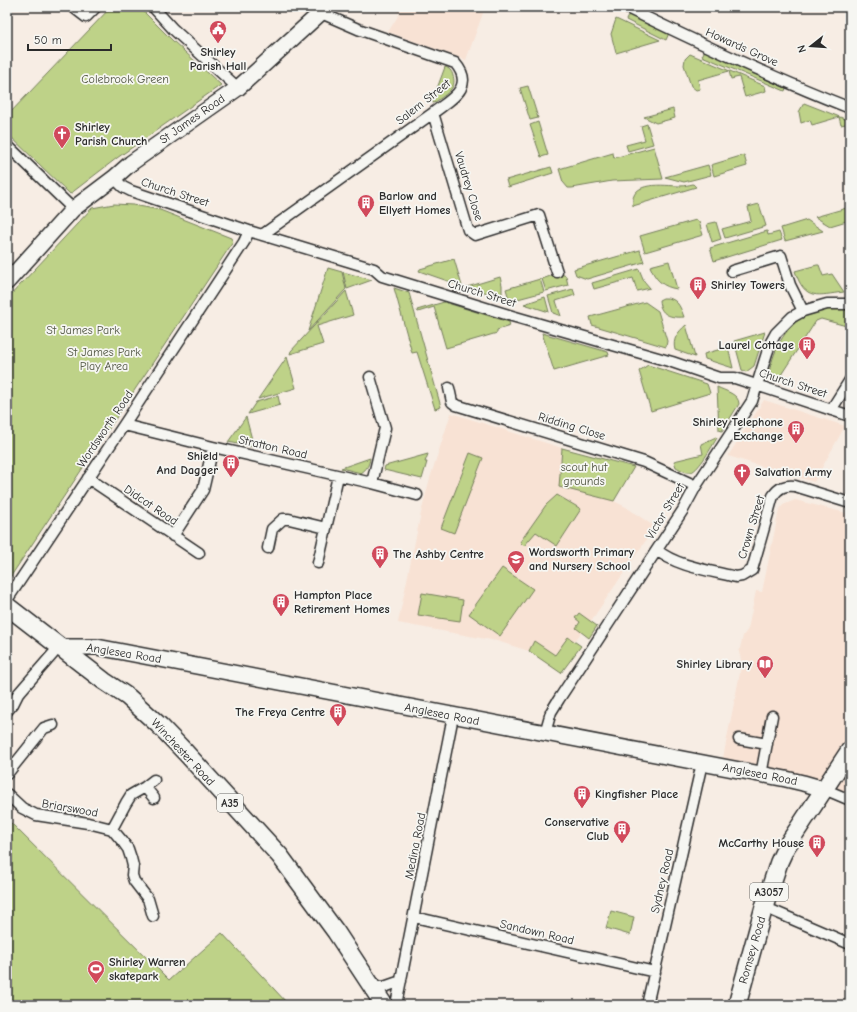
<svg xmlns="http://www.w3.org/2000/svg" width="857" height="1012" viewBox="0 0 857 1012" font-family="'Comic Neue',sans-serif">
  <rect width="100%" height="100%" fill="#f7ede4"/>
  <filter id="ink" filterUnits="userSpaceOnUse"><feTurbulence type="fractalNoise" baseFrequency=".025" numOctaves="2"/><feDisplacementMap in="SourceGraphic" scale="8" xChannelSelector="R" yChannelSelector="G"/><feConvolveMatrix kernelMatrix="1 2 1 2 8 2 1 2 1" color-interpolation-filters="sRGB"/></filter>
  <g filter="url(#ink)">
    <path fill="#f8e2d4" d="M 397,7 L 467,7 L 483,13 L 466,60 L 388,32 L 400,13 L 396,11 Z
      M 764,400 L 845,426 L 814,482 L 728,456 Z
      M 451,413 L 562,448 L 560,487 L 614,501 L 626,507 L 655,527 L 591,621 L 553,667 L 529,651 L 497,641 L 398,623 L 421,513 L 430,478 Z
      M 795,500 L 850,514 L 850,543 L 848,555 L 850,556 L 850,795 L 773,770 L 746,762 L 723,758 L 742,663 L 739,652 L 743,636 L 748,629 L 756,591 L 762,592 L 779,510 L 783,505 Z"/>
    <path fill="#bed288" stroke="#747e5a" d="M 111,7 L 139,7 L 172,40 L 221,85 L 117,158 L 70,194 L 7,133 L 7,116 Z
      M 629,14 L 669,33 L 666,40 L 626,20 Z
      M 616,19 L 660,40 L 616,53 L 611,34 Z
      M 705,50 L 743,69 L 786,88 L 785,91 L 702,56 Z
      M 690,54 L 765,86 L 766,91 L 745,97 L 739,77 L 731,79 L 729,71 L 698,80 L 700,89 L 696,90 L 691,86 L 684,65 L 685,59 Z
      M 445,67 C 449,68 452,71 453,76 C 458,89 443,96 434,103 L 432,102 Z
      M 528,86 L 538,118 L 530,120 L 520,88 Z
      M 804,103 L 850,121 L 850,123 L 841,125 L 839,117 L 812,125 L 810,120 L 801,123 L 799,112 Z
      M 673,109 L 675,118 L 656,123 L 644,117 Z
      M 538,122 L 548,155 L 541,157 L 530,125 Z
      M 647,124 L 653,144 L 628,151 L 626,145 L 645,140 L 641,126 Z
      M 654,147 L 663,179 L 612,181 L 572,188 L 568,188 L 563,182 L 559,169 L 613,153 L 614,158 Z
      M 744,155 L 747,166 L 714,176 L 711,165 Z
      M 708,165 L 711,175 L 684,182 L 665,177 Z
      M 551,167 L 553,173 L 508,187 L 506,180 Z
      M 693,184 L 696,187 L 633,206 C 629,179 665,186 680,186 C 685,186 688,185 693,184 Z
      M 114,204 L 133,205 L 160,210 L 231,238 L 233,242 L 11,576 L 7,577 L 7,299 L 92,208 Z
      M 759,204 L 766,226 L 725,238 L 722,229 L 751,221 L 748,207 Z
      M 850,207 L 850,220 L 830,226 L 815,217 Z
      M 696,220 L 699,222 L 703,235 L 645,252 L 640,236 Z
      M 807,220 L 823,231 L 785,241 L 781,228 Z
      M 716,222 L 721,239 L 712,242 L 707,224 Z
      M 767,231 L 768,235 L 779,232 L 782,240 L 714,261 L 710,248 Z
      M 640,250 L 644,262 L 587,279 L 576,275 L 574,269 Z
      M 454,259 L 462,286 L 419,271 L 420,269 Z
      M 669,261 L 677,289 C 663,287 655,280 650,266 Z
      M 817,265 L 819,265 L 823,276 L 832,274 L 844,292 C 818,295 805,302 795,271 Z
      M 328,268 L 342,272 L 346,289 L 308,331 Z
      M 639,269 L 644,281 L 650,288 L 637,291 L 633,278 L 594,289 L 592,283 Z
      M 343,272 L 372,280 L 347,289 Z
      M 559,273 L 566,276 L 568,285 L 546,291 L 542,279 Z
      M 500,277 L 502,285 L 502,297 L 467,287 Z
      M 540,279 L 544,292 L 514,300 L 509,299 L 506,289 Z
      M 394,288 L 409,293 L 441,407 L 435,409 L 417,352 L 412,353 Z
      M 573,289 L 575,295 L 556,301 L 561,316 L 553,313 L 548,296 Z
      M 346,291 L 353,315 L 317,326 L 323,344 L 290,354 L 291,351 Z
      M 545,297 L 549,312 L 524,304 Z
      M 663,298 C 677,297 680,306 684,317 C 670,318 660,315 659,300 Z
      M 444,302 L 509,322 L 510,326 L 497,330 L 497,333 L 446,348 L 434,307 L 418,312 L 417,310 Z
      M 645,302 L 658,311 L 667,341 L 666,347 L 592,325 L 590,317 Z
      M 847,308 L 847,311 L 850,311 L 850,327 L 821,319 L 816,321 L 777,381 L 769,372 C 775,348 785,324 810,314 C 822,309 835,309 847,308 Z
      M 686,325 L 695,357 L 675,350 C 672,339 678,332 686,325 Z
      M 765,332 L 754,366 L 746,372 L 742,370 L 734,341 Z
      M 542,333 L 608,352 L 609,355 L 554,371 Z
      M 728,347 L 733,368 L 705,359 L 704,354 Z
      M 287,357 L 296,388 L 258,399 Z
      M 648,365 L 707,384 L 710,393 L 651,411 L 639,371 Z
      M 717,387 C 725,391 739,394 739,404 L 722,431 L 719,430 Z
      M 278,396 L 280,405 L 248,414 L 256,402 Z
      M 246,417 L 254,447 L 228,442 Z
      M 716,437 L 717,438 C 712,446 699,470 691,472 C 685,473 680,469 676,467 L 674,461 L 703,454 L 701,444 Z
      M 562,448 L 634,467 L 614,501 L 559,487 Z
      M 470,453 L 483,458 L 454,533 L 441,528 Z
      M 428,454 L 425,462 L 427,462 L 422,479 L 384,470 L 385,466 Z
      M 370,458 C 369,465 367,469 361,473 L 341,468 Z
      M 557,495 L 581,509 L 557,546 L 536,532 L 524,546 L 520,542 L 546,505 Z
      M 502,568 L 533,589 L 500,636 L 469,614 Z
      M 422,593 L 463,600 L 460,621 L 418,615 Z
      M 579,613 L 597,626 L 589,638 L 576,628 L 580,622 L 575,618 Z
      M 568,637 L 581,646 L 561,673 L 529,651 L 534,641 L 555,655 Z
      M 7,819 L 169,980 L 222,933 L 287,1003 L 284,1005 L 7,1005 Z
      M 611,911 L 634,917 L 630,935 L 606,928 Z"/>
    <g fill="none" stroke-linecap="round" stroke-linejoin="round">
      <defs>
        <path id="street" d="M 73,7 L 86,17 L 96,7
          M 153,7 L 173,29 L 238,88
          M 625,7 C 699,43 773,78 850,108
          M 433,113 L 468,230 L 475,235 L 539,215 L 557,272
          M 7,145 L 73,209
          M 114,178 L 123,187 L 131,191 L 249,231 L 374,269 L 382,276 L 512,316 L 672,362 L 719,378 L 735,378 L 850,416
          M 262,235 L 433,113 C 451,99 476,87 455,63 L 358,29 L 321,13
          M 732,271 L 781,256 L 790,285 L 803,311
          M 370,377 L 385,428 L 372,483
          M 449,388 L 452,402 L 456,405 L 644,462 L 696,486
          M 831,410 L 850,380
          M 124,425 L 213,447 L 372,483 L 417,495
          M 88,478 L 199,553
          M 173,536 L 203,490 L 213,447
          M 268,548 L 272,529 L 283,519 L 289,519 L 326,528
          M 657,550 C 675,566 712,571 736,577 L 742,576 L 752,570 L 773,496 C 779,487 785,485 795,486 L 850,503
          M 318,563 L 338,476
          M 7,600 L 127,420 L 244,242 L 249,231
          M 7,711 L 13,704 L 18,694 L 59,647
          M 545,733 L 551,712 L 559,699 L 683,510 L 696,486 L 752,401 L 767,353 L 771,342 L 776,333 L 792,317 L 803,311 L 827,304 L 850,304
          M 739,739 L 767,744
          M 7,774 L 44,728 L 53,725
          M 761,775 L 772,716
          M 145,787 L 154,798
          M 824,789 L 850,800
          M 7,794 L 22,808 L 36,815 L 88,823 L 112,829 L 123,842 L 128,849 L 131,858 L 133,866 L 132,875 L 134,881 L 148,899 L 153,916
          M 112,829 L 126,803 L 131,795 L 145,787 L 154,780
          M 764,907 L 850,944
          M 414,917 L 655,972
          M 372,986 L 384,987 L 401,981
          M 396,1005 L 453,716
          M 647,1005 L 702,763"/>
        <path id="secondary" d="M 7,282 L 73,209 L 114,178 L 131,163 L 238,88 L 327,7
          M 59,647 L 97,647 L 786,779 L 803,783 L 824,789"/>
        <path id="primary" d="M 7,606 L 104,681 L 128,697 L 160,726 L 186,753 L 280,856 L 336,932 L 384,1005
          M 737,1005 L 764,907 L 779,862 L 786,847 L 850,750"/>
      </defs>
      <use href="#street" stroke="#2b2b2b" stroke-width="13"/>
      <use href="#secondary" stroke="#2b2b2b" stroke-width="18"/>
      <use href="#primary" stroke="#2b2b2b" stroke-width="20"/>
      <use href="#street" stroke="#f6f6f2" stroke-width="10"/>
      <use href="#secondary" stroke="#f6f6f2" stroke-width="15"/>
      <use href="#primary" stroke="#f6f6f2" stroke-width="17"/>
    </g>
  </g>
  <defs>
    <symbol id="civic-pin" viewBox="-11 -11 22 30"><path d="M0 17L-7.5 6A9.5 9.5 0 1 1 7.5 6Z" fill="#d1495b" stroke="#f6f6f2"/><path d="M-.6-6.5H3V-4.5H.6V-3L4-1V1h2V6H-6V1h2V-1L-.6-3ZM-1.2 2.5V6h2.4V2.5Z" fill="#fff"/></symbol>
    <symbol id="church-pin" viewBox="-11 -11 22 30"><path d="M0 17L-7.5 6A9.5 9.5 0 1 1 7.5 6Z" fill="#d1495b" stroke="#f6f6f2"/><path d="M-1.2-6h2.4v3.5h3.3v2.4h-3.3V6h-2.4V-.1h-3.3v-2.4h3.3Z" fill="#fff"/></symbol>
    <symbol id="building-pin" viewBox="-11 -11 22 30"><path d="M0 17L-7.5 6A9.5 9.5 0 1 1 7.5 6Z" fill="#d1495b" stroke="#f6f6f2"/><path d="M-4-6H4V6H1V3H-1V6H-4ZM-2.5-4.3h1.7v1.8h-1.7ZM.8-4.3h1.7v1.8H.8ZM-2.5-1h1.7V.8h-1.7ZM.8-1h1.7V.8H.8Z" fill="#fff"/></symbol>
    <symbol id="school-pin" viewBox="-11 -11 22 30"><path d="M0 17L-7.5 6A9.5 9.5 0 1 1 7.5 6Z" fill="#d1495b" stroke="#f6f6f2"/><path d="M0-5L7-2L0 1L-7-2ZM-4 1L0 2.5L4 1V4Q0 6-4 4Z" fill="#fff"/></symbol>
    <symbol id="library-pin" viewBox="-11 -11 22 30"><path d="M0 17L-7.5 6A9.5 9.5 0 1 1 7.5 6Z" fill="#d1495b" stroke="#f6f6f2"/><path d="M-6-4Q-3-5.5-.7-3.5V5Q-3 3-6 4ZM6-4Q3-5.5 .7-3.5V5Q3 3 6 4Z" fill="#fff"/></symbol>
    <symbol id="stadium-pin" viewBox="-11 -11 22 30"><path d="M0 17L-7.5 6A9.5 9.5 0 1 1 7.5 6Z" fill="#d1495b" stroke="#f6f6f2"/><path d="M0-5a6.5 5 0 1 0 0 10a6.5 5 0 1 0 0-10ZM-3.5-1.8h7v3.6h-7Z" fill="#fff"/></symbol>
  </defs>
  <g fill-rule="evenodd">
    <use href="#civic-pin" x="208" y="19" width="20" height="27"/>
    <use href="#church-pin" x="52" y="124" width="20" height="27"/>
    <use href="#building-pin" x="356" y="193" width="20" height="27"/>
    <use href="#building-pin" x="688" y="275" width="20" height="27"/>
    <use href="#building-pin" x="797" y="335" width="20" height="27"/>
    <use href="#building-pin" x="786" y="419" width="20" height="27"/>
    <use href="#building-pin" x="221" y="453" width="20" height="27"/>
    <use href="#church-pin" x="732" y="462" width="20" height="27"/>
    <use href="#building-pin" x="370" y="544" width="20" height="27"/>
    <use href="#school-pin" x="506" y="549" width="20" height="27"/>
    <use href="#building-pin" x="271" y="592" width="20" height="27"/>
    <use href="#library-pin" x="755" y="654" width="20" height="27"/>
    <use href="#building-pin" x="328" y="702" width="20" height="27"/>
    <use href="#building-pin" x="572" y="784" width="20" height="27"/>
    <use href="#building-pin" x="612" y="819" width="20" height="27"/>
    <use href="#building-pin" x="807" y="833" width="20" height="27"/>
    <use href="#stadium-pin" x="86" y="959" width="20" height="27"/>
  </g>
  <g text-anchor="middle" stroke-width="3.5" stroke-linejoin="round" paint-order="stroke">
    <g fill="#f6f6f2" stroke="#686867" stroke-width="1">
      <rect x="217" y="794" width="26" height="18" rx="3"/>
      <rect x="750" y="883" width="38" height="18" rx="3"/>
    </g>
    <g font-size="11" font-weight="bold" fill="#2b2b2b">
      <text x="230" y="807">A35</text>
      <text x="769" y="896">A3057</text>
    </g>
    <g font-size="12" fill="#2b2b2b" stroke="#f6f6f2">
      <text transform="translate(742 47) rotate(24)" y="4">Howards Grove</text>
      <text transform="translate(423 102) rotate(-38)" y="4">Salem Street</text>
      <text transform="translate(192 119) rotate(-35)" y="4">St James Road</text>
      <text transform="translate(469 186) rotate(73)" y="4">Vaudrey Close</text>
      <text transform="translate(175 192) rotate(18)" y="4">Church Street</text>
      <text transform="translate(482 293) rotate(17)" y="4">Church Street</text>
      <text transform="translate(793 383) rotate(18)" y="4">Church Street</text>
      <text transform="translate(572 426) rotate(17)" y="4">Ridding Close</text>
      <text transform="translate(105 429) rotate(-56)" y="4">Wordsworth Road</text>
      <text transform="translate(273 447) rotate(13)" y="4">Stratton Road</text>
      <text transform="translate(151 505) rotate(34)" y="4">Didcot Road</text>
      <text transform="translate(665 511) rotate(-59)" y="4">Victor Street</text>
      <text transform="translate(751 527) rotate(-73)" y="4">Crown Street</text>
      <text transform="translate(124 653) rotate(9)" y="4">Anglesea Road</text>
      <text transform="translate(442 714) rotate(11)" y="4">Anglesea Road</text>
      <text transform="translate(183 752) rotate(47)" y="4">Winchester Road</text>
      <text transform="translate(760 774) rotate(11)" y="4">Anglesea Road</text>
      <text transform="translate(70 808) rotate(10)" y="4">Briarswood</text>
      <text transform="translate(415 846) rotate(-79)" y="4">Medina Road</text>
      <text transform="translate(662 881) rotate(-77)" y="4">Sydney Road</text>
      <text transform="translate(537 932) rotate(13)" y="4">Sandown Road</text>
      <text transform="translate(752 950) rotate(-74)" y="4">Romsey Road</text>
    </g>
    <g font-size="12" font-weight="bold" fill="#2b2b2b" stroke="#f6f6f2" text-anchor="start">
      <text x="218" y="56" text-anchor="middle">Shirley<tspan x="218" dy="14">Parish Hall</tspan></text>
      <text x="75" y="131">Shirley<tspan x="75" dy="14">Parish Church</tspan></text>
      <text x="379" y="200">Barlow and<tspan x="379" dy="14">Ellyett Homes</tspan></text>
      <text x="711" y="289">Shirley Towers</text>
      <text x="794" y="349" text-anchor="end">Laurel Cottage</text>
      <text x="783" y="426" text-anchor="end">Shirley Telephone<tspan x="783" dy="14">Exchange</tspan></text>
      <text x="218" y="460" text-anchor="end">Shield<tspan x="218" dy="14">And Dagger</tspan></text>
      <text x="755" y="476">Salvation Army</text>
      <text x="529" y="556">Wordsworth Primary<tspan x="529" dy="14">and Nursery School</tspan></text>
      <text x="393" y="558">The Ashby Centre</text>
      <text x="294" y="599">Hampton Place<tspan x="294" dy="14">Retirement Homes</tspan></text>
      <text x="752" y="668" text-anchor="end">Shirley Library</text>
      <text x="325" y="716" text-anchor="end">The Freya Centre</text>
      <text x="595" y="798">Kingfisher Place</text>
      <text x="609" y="826" text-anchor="end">Conservative<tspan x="609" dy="14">Club</tspan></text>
      <text x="804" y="847" text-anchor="end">McCarthy House</text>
      <text x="109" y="966">Shirley Warren<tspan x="109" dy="14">skatepark</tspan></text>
    </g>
    <g font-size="12" fill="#505542" stroke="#f6f6f2">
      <text x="125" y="83">Colebrook Green</text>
      <text x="83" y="334">St James Park</text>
      <text x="104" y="356">St James Park<tspan x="104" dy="14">Play Area</tspan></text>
      <text x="584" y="471">scout hut<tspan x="584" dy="14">grounds</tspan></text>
    </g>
  </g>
  <rect width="857" height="1012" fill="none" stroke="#f6f6f2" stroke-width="24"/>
  <rect x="12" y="12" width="833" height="988" fill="none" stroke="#2b2b2b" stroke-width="1.5" filter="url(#ink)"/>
  <g transform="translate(811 46) rotate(253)" stroke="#f6f6f2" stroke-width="3" paint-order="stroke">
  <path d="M0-3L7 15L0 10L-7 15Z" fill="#2b2b2b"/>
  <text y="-6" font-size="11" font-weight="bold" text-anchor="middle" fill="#2b2b2b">N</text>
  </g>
  <path d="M28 44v6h83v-6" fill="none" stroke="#2b2b2b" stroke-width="2"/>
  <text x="34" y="44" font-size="12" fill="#2b2b2b" stroke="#f6f6f2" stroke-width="3" paint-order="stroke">50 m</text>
</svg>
